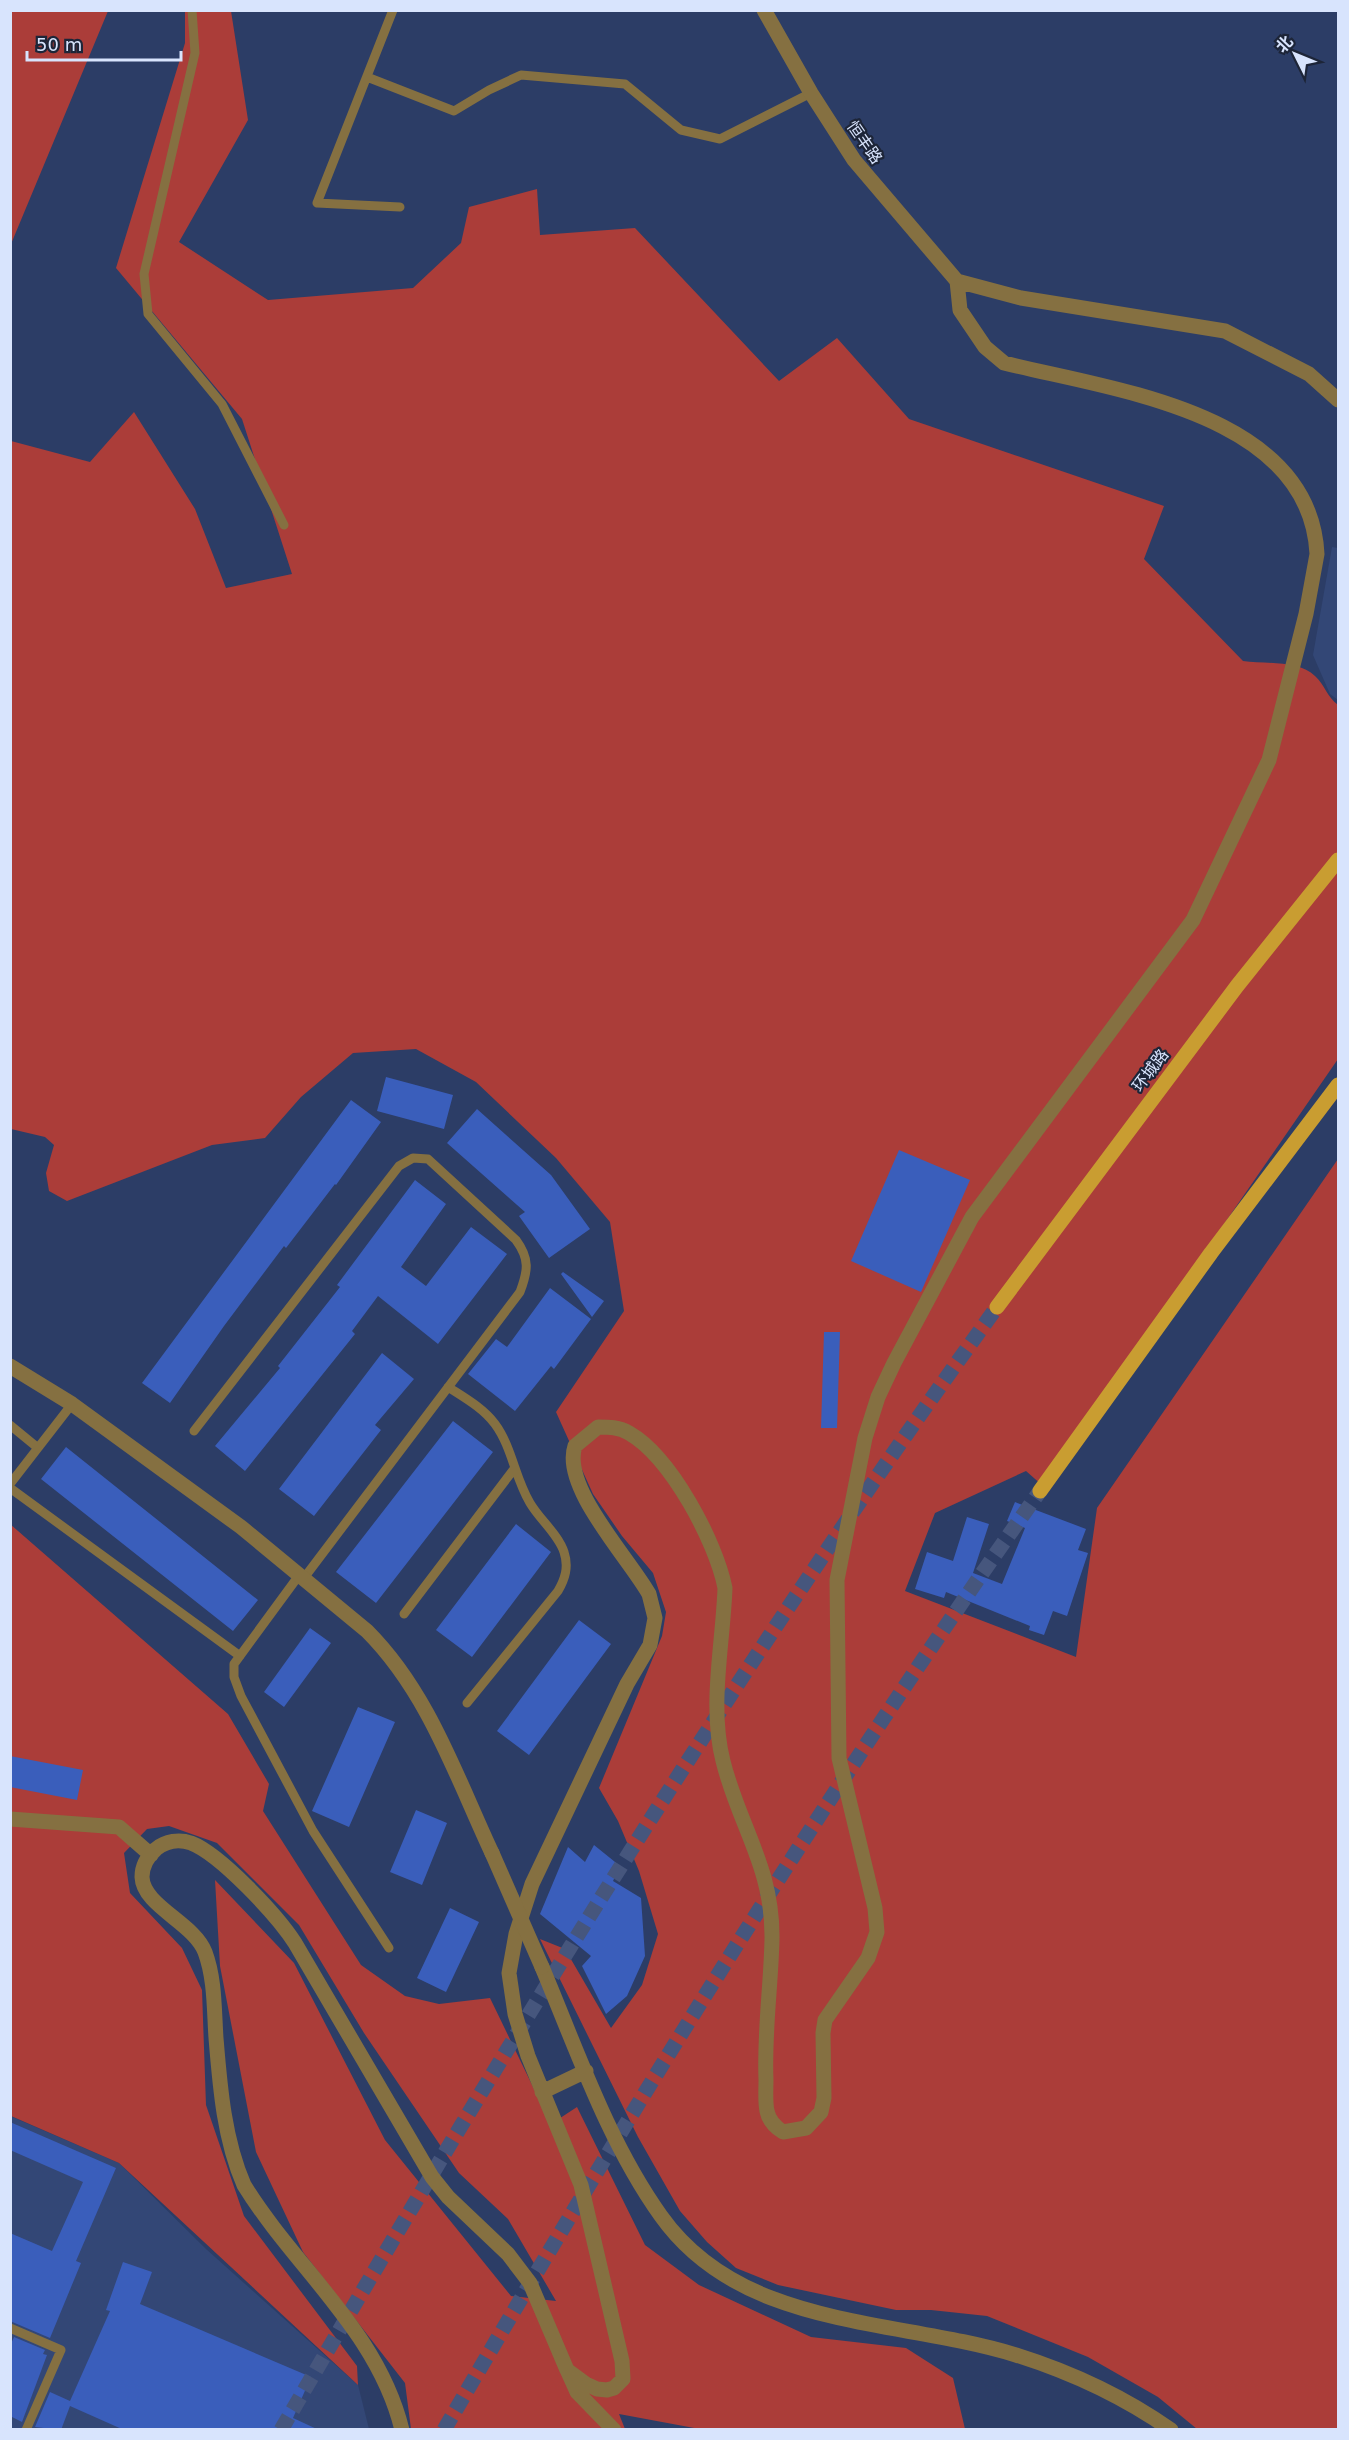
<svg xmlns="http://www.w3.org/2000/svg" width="1349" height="2440" viewBox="0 0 1349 2440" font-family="'DejaVu Sans','Noto Sans SC',sans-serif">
  <rect width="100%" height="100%" fill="#2c3d66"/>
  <path fill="#334776" d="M 1332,547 L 1338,548 L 1338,700 L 1330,694 L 1313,655 Z
    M 10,2116 L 119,2163 L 206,2249 L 358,2385 L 369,2429 L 11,2429 Z"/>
  <path fill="#ab3d39" d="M 11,10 L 108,11 L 11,244 L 10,11 Z
    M 185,11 L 231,11 L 248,120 L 179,242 L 268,300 L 413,288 L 461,243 L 469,207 L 537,189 L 540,235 L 635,228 L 779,381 L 837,338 L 909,419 L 1164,506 L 1144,559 L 1243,661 C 1264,664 1299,660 1315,676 C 1325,685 1327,697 1338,705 L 1338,1059 L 1043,1486 L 1026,1471 L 935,1513 L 905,1591 L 1076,1657 L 1097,1508 L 1338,1159 L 1338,2429 L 1197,2429 L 1158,2397 L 1088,2357 L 987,2316 L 931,2310 L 896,2310 L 778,2285 L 736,2268 L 707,2242 L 680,2211 L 638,2137 L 540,1939 L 565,1949 L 611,2028 L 642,1985 L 658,1934 L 639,1871 L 618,1821 L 599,1788 L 662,1636 L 666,1612 L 653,1573 L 622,1536 L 593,1494 L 556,1412 L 624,1311 L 610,1222 L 556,1158 L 476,1082 L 416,1049 L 353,1053 L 301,1097 L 265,1138 L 212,1145 L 67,1201 L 49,1191 L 46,1173 L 54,1145 L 45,1137 L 11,1129 L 11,441 L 90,462 L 134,412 L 195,509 L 226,588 L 292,574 L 242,419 L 116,268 L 185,43 Z
    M 10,1524 L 228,1714 L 269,1784 L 263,1811 L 361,1965 L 405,1996 L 439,2004 L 490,1998 L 551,2124 L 577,2107 L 645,2245 L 699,2285 L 811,2337 L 906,2348 L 953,2378 L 965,2429 L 705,2430 L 619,2414 L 625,2429 L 411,2429 L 405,2383 L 303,2252 L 256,2152 L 220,1966 L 215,1880 L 294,1963 L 385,2140 L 511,2296 L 556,2301 L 508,2219 L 459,2173 L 364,2033 L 299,1925 L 217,1843 L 169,1826 L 147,1829 L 124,1853 L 130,1893 L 182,1948 L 202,1990 L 206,2105 L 244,2216 L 357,2366 L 358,2385 L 119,2163 L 11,2116 Z"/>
  <path fill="#3a5ebb" d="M 386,1077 L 453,1095 L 444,1129 L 377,1111 Z
    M 351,1100 L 381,1122 L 336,1185 L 335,1184 L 286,1248 L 284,1246 L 224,1326 L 170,1403 L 142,1383 Z
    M 477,1109 L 551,1175 L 590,1229 L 549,1258 L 519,1216 L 525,1212 L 447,1143 Z
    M 899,1150 L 970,1180 L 921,1292 L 851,1261 Z
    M 415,1180 L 446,1204 L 401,1267 L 426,1286 L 471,1227 L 507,1254 L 438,1344 L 378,1296 L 352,1331 L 355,1334 L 245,1471 L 215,1446 L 280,1368 L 278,1366 L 340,1287 L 337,1285 Z
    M 563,1272 L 604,1301 L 592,1317 L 561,1274 Z
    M 550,1288 L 591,1319 L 554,1369 L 551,1366 L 515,1411 L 468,1374 L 496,1339 L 507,1347 Z
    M 824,1332 L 840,1332 L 837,1428 L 821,1428 Z
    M 382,1353 L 414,1379 L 375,1425 L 381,1430 L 314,1516 L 279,1489 Z
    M 453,1421 L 493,1452 L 376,1603 L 336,1572 Z
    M 66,1447 L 258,1600 L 233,1631 L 41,1479 Z
    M 1015,1502 L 1086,1529 L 1078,1550 L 1088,1553 L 1067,1616 L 1053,1611 L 1044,1635 L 1029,1630 L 1030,1626 L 946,1592 L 944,1598 L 915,1589 L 927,1552 L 953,1561 L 967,1517 L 989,1524 L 973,1573 L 1002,1584 L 1025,1528 L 1007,1521 Z
    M 516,1524 L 551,1552 L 472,1657 L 436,1630 Z
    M 579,1620 L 611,1644 L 529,1755 L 497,1731 Z
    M 310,1628 L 331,1643 L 284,1707 L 264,1692 Z
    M 358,1707 L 395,1722 L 349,1827 L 312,1811 Z
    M 10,1756 L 83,1770 L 77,1800 L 10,1787 Z
    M 416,1810 L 447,1823 L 422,1885 L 390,1872 Z
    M 594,1845 L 620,1866 L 613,1881 L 641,1898 L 645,1956 L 627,1996 L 606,2014 L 582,1966 L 591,1956 L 540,1914 L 568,1847 L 585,1862 Z
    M 450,1908 L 479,1922 L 446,1992 L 417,1978 Z
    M 10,2122 L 116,2168 L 76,2261 L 81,2263 L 50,2338 L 10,2321 L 10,2233 L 52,2251 L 83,2182 L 10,2150 Z
    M 123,2262 L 152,2272 L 140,2304 L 311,2377 L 293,2418 L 319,2430 L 124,2430 L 70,2406 L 61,2430 L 35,2427 L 50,2392 L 70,2401 L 110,2311 L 106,2310 Z
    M 14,2337 L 45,2350 L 43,2354 L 47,2355 L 22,2422 L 10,2416 L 10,2346 Z"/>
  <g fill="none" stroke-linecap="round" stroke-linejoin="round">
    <path stroke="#46567d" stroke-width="15" stroke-dasharray="15 8" stroke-linecap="butt" d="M 281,2430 C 505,2046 736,1667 997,1307
      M 444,2430 C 631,2109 825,1793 1040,1491"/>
    <path stroke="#857041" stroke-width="9" d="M 192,10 L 195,53 L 144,274 L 148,314 L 222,404 L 284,525
      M 393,10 L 317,203 L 400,207
      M 367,77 L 454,111 L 489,90 L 521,75 L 625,84 L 681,130 L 720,139 L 811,93
      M 448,1387 C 465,1398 483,1408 495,1424 C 512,1447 515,1478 530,1503 C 540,1520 558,1534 564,1552 C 569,1567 565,1579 558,1591 L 467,1703
      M 10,1425 L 38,1448
      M 194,1431 L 399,1166 L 413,1158 L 428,1159 L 516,1240 C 530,1259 528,1271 520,1292 L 304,1578
      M 10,1484 L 72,1404
      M 10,1488 L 240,1656
      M 300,1574 L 234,1664 L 234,1677 L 241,1696 L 313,1831 L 389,1948
      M 404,1614 L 514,1469
      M 10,2328 L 61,2350 L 26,2430"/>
    <path stroke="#857041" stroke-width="15" d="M 764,10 L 811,93 L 854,160 L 957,281
      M 957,281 L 1021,298 L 1225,331 L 1309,374 L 1338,400
      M 10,1366 L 72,1404 L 241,1527 L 367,1631 C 428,1692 456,1776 492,1853
      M 10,1819 L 119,1827 L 151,1855
      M 542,1967 C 577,2050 608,2142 661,2216 C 742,2330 896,2318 1016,2355 C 1070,2372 1124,2397 1171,2430
      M 542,2092 L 586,2071
      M 568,2372 L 577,2392 L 614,2430
      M 402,2430 C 378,2331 295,2268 244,2185 C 224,2139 220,2087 216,2038 C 214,2009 215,1979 205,1952 C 194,1923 143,1906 142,1877 C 142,1866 148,1856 156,1849 C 166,1841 179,1839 191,1843 C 220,1854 278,1916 295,1943 L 432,2177 L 448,2197 L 508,2254 L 530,2283 L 567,2370 L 586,2384 L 597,2389 L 607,2390 L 614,2388 L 623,2379 L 622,2361 L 581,2185 L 528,2056 L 515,2014 L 509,1973 L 516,1934 L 532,1884 L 627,1684 L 650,1645 L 655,1618 L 649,1594 C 629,1558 561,1487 575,1446 L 598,1427 C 609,1427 619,1427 629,1433 C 671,1457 716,1542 725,1588 C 723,1644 709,1706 723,1761 C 739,1826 773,1867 772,1939 C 771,1986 764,2032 766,2080 C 766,2090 765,2102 767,2111 C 769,2121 775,2127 783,2132 L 806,2128 L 821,2112 L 824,2098 L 823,2033 L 825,2020 L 868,1958 L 877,1932 L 875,1908 L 839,1758 L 837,1580 L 865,1438 L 878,1397 L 894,1363 L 972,1217 L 1193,920 L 1269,760 L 1306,614 L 1317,554 C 1310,412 1112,390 1004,363 L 985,347 L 960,310 L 957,281"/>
    <path stroke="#c99d31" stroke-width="15" d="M 997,1307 L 1237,986 L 1338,860
      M 1040,1491 L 1211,1253 L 1338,1085"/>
    <path stroke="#857041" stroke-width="15" d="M 492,1853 L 542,1967"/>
  </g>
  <g text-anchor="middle" stroke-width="4.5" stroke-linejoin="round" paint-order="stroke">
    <g font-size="16" fill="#d8e4fd" stroke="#1d2538">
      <text transform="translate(865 142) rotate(55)" y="6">恒丰路</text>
      <text transform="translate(1150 1070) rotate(-53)" y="6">环城路</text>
    </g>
  </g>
  <rect width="1349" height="2440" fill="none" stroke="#d8e4fd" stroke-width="24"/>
  <g transform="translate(1295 54) rotate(313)" stroke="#1d2538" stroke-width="4.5" paint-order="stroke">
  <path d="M0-4.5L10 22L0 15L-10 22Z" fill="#d8e4fd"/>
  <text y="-9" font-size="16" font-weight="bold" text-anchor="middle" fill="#d8e4fd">北</text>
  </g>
  <path d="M27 51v9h154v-9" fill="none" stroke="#d8e4fd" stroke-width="3"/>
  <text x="36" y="51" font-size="18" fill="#d8e4fd" stroke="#1d2538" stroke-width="4.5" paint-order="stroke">50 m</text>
</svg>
